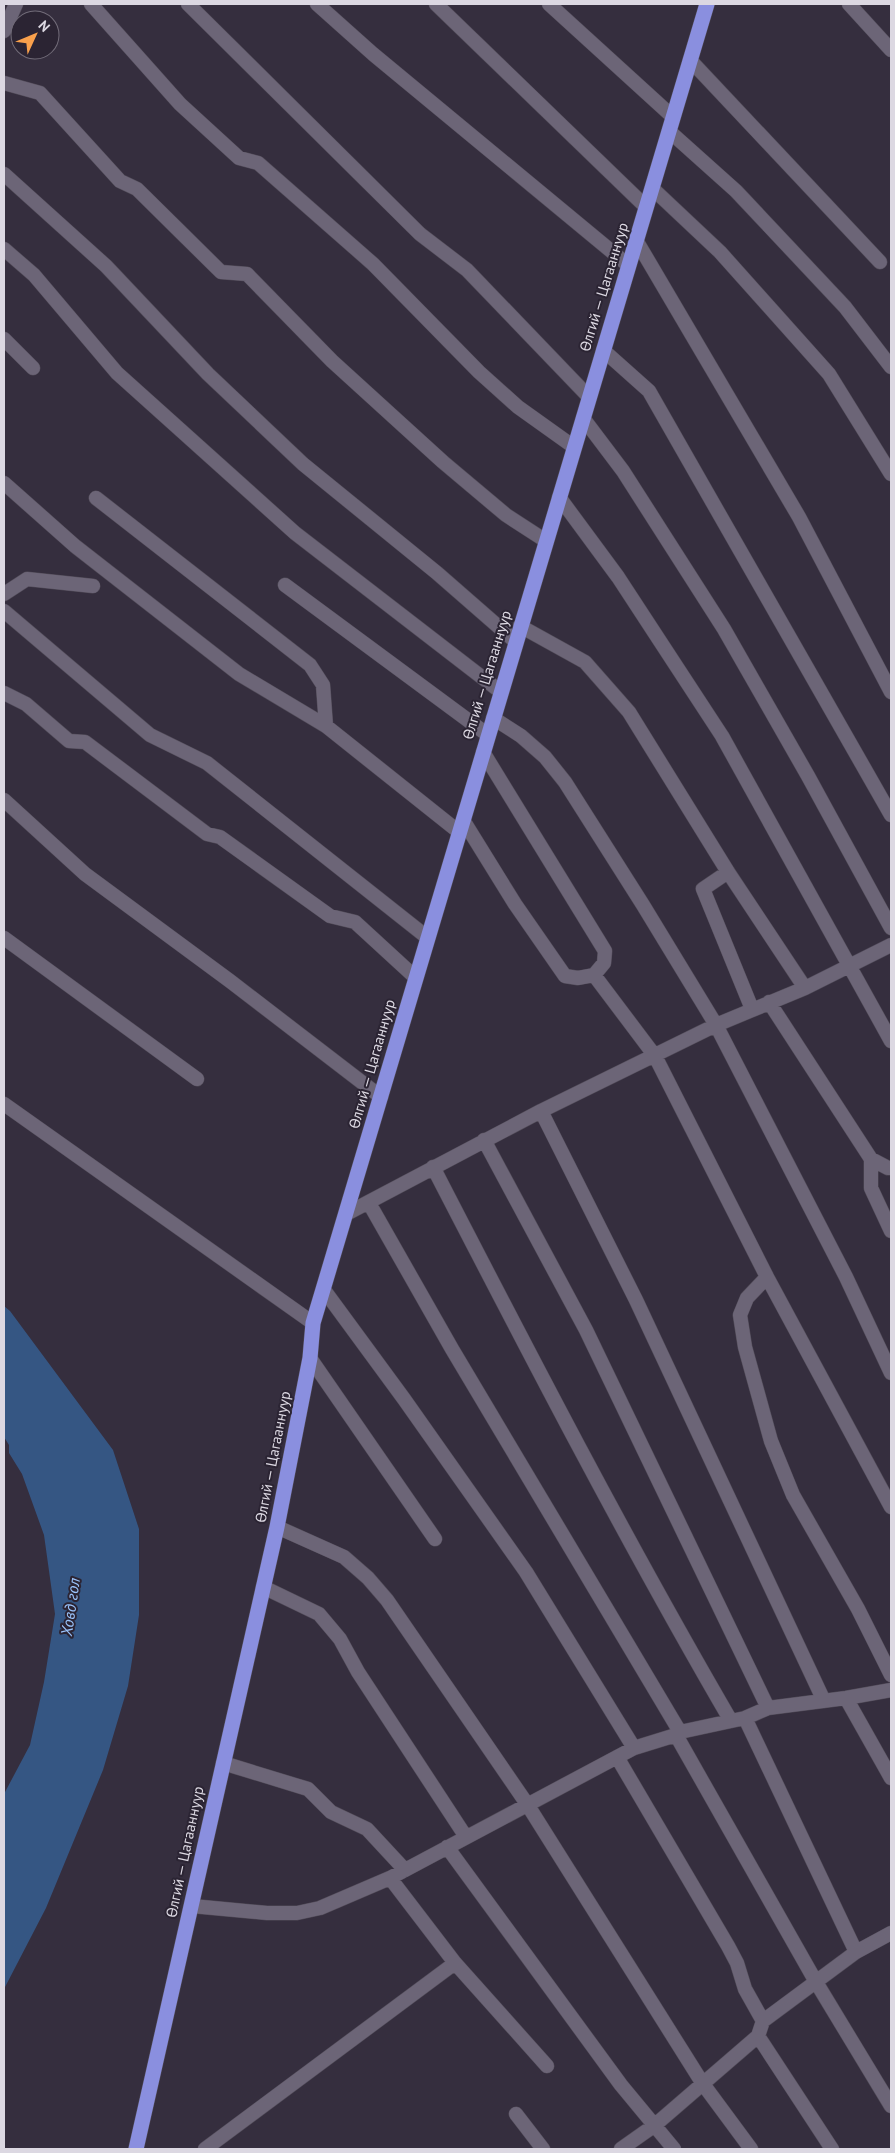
<svg xmlns="http://www.w3.org/2000/svg" width="895" height="2153" viewBox="0 0 895 2153" font-family="'PT Sans',sans-serif">
  <rect width="100%" height="100%" fill="#352e3e"/>
  <path fill="#355683" d="M 4,1306 L 10,1311 L 113,1450 L 139,1529 L 139,1615 L 128,1686 L 103,1770 L 46,1908 L 4,1989 L 4,1794 L 30,1745 L 44,1682 L 55,1614 L 44,1535 L 22,1474 L 9,1453 L 9,1445 L 4,1437 Z"/>
  <g fill="none" stroke-linecap="round" stroke-linejoin="round">
    <defs>
      <path id="minor" d="M 91,4 L 180,104 L 239,158 L 258,163 L 373,264 L 479,372 L 518,407 L 574,447
        M 188,4 L 420,234 L 467,270 L 589,397
        M 317,4 L 373,54 L 628,265
        M 436,4 L 646,207
        M 549,4 L 673,117
        M 849,4 L 891,50
        M 4,31 L 16,4
        M 690,60 L 880,262
        M 4,83 L 40,93 L 120,181 L 137,189 L 221,272 L 247,274 L 332,361 L 443,462 L 506,515 L 546,541
        M 669,131 L 736,191 L 845,307 L 891,367
        M 4,174 L 106,266 L 208,374 L 303,464 L 437,573 L 516,642
        M 652,188 L 720,252 L 829,374 L 891,474
        M 636,240 L 799,517 L 891,692
        M 4,249 L 34,275 L 117,373 L 295,533 L 501,692
        M 4,339 L 33,368
        M 603,350 L 649,391 L 891,815
        M 583,418 L 623,471 L 724,629 L 808,776 L 891,928
        M 4,483 L 75,546 L 239,674 L 326,726 L 459,832
        M 559,497 L 618,577 L 722,736 L 891,1041
        M 96,498 L 310,665 L 323,685 L 326,726
        M 285,585 L 488,735
        M 4,594 L 27,579 L 93,586
        M 4,611 L 150,735 L 207,763 L 428,938
        M 520,626 L 585,662 L 629,712 L 728,872 L 805,988
        M 4,693 L 26,704 L 69,741 L 85,742 L 207,834 L 220,837 L 330,916 L 355,922 L 416,978
        M 493,718 L 521,736 L 545,757 L 565,782 L 643,905 L 716,1025 L 846,1277 L 891,1373
        M 483,752 L 605,951 L 604,963 L 594,975 L 655,1056 L 767,1277 L 891,1507
        M 4,800 L 85,874 L 230,981 L 381,1097
        M 463,820 L 515,904 L 565,976 L 578,978 L 594,975
        M 728,872 L 703,889 L 752,1009
        M 4,938 L 197,1079
        M 769,1002 L 871,1159 L 871,1188 L 891,1231
        M 4,1104 L 313,1323
        M 541,1111 L 636,1300 L 824,1701
        M 484,1140 L 586,1330 L 768,1708
        M 871,1159 L 888,1168 L 891,1168
        M 433,1167 C 529,1353 625,1539 731,1721
        M 369,1203 L 452,1349 L 680,1732
        M 346,1214 L 541,1111 L 716,1025 L 805,988 L 891,945
        M 767,1277 L 747,1298 L 740,1315 L 745,1347 L 771,1441 L 793,1495 L 858,1609 L 891,1675
        M 324,1290 L 404,1399 L 526,1572 L 634,1748
        M 310,1358 L 435,1539
        M 277,1527 L 344,1557 L 368,1578 L 387,1600 L 527,1804 L 703,2084 L 751,2149
        M 263,1587 L 319,1614 L 340,1639 L 358,1672 L 466,1837
        M 846,1698 L 891,1778
        M 745,1718 L 856,1952
        M 676,1735 L 816,1982 L 891,2106
        M 617,1757 L 728,1946 L 737,1963 L 745,1989 L 763,2021
        M 223,1763 L 308,1789 L 331,1812 L 367,1829 L 405,1870
        M 447,1847 L 621,2085 L 674,2149
        M 390,1878 L 455,1963 L 547,2066
        M 192,1906 L 267,1913 L 297,1913 L 320,1908 L 390,1878 L 634,1748 L 676,1735 L 680,1732 L 745,1718 L 768,1708 L 846,1698 L 891,1690
        M 758,2036 L 832,2149
        M 516,2114 L 543,2149
        M 205,2149 L 455,1963
        M 621,2149 L 655,2125 L 758,2036 L 763,2021 L 856,1952 L 891,1933"/>
      <path id="highway" d="M 136,2149 L 277,1527 L 310,1358 L 313,1323 L 707,4"/>
    </defs>
    <use href="#minor" stroke="#524c59" stroke-width="15"/>
    <use href="#highway" stroke="#524c59" stroke-width="16"/>
    <use href="#minor" stroke="#6c6577" stroke-width="14"/>
    <use href="#highway" stroke="#8a8fdf" stroke-width="15"/>
  </g>
  <g text-anchor="middle" stroke-width="4" stroke-linejoin="round" paint-order="stroke">
    <g font-size="15" fill="#dcd8e2" stroke="#2b2433">
      <text transform="translate(604 287) rotate(-73)" y="5">Өлгий — Цагааннуур</text>
      <text transform="translate(487 675) rotate(-73)" y="5">Өлгий — Цагааннуур</text>
      <text transform="translate(372 1064) rotate(-74)" y="5">Өлгий — Цагааннуур</text>
      <text transform="translate(273 1457) rotate(-79)" y="5">Өлгий — Цагааннуур</text>
      <text transform="translate(185 1852) rotate(-78)" y="5">Өлгий — Цагааннуур</text>
    </g>
    <g font-size="16" font-style="italic" fill="#9ac3fb" stroke="#2b2433">
      <text transform="translate(70 1607) rotate(-82)" y="6">Ховд гол</text>
    </g>
  </g>
  <rect width="895" height="2153" fill="none" stroke="#dcd8e2" stroke-width="10"/>
  <g transform="translate(35 35) rotate(46)"><circle r="24" fill="#2b2433" stroke="#726c79"/>
  <path d="M0-4L9 19L0 12L-9 19Z" fill="#f9a04c"/>
  <text y="-8" font-size="14" font-weight="bold" text-anchor="middle" fill="#dcd8e2">N</text>
  </g>
</svg>
